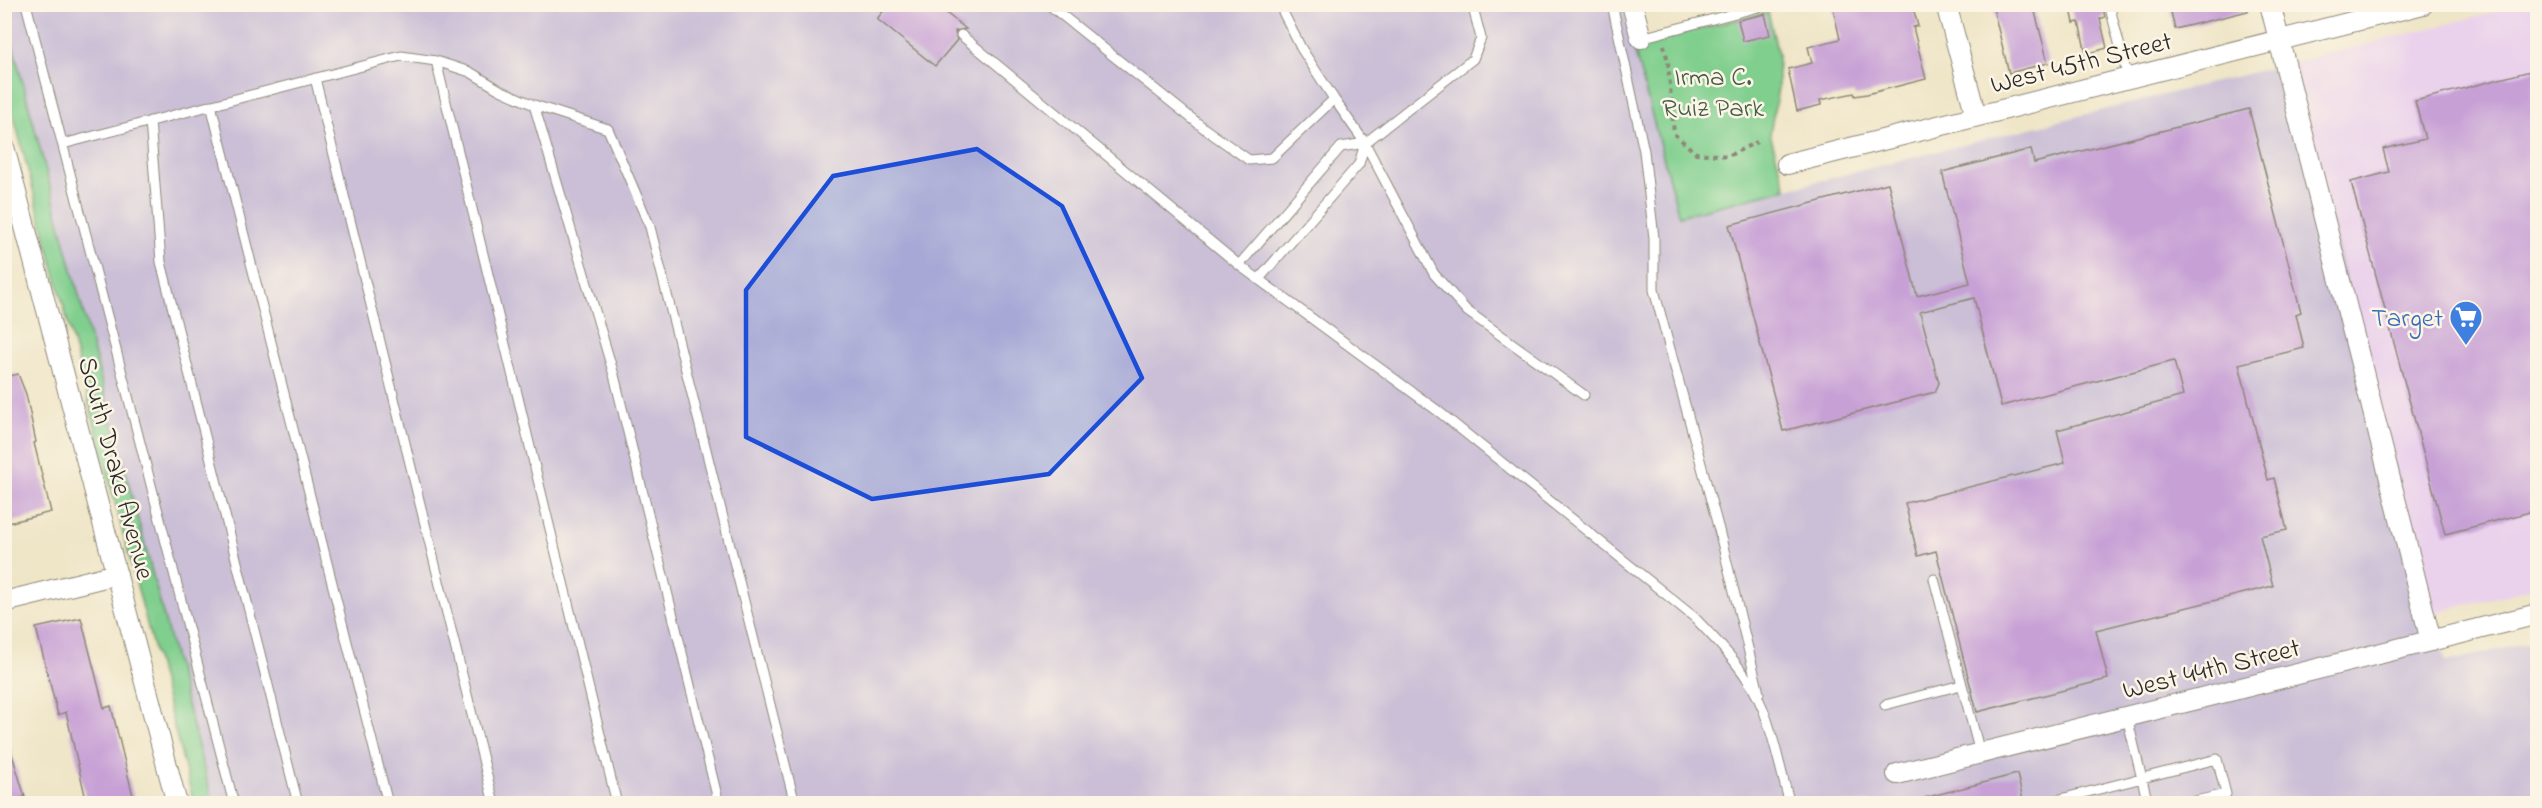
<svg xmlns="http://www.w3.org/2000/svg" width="2542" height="808" viewBox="0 0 2542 808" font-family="'Indie Flower',sans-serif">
  <rect width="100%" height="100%" fill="#fcf5e5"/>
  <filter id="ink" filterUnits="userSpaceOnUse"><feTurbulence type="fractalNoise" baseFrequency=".0167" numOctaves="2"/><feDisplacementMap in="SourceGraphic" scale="12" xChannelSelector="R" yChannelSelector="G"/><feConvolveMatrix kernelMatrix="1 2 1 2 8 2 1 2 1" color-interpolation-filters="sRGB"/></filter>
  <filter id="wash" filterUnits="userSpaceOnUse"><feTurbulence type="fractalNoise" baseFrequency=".008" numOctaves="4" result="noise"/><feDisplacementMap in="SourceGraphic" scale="24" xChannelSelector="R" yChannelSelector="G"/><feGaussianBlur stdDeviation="1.35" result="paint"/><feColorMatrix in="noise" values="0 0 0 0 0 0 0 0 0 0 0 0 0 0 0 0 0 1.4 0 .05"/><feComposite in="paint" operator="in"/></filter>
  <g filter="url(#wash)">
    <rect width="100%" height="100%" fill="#efe5c7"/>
    <path fill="#ead1ec" d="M 2523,5 L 2537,5 L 2537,587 L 2434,613 L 2291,63 Z"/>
    <path fill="#cabfd6" d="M 4,5 L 1623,5 L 1679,216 L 2291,63 L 2446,662 L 2537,641 L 2537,803 L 213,803 L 5,16 Z"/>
    <path fill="#80cf8e" stroke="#567d5c" stroke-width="1.5" d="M 1768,12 L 1778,54 L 1778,88 L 1770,134 L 1786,189 L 1679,216 L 1633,45 Z
      M 5,16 L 213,803 L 194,803 L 5,83 Z"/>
    <g id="blocks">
      <path fill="#c7a1d6" d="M 889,4 L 935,4 L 966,29 L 955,31 L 957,40 L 935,66 L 877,19 Z
        M 1832,4 L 1912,4 L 1918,26 L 1913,27 L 1926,79 L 1867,94 L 1855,96 L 1854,93 L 1820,100 L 1821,105 L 1797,111 L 1788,69 L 1812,63 L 1808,47 L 1840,39 Z
        M 1992,4 L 2033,4 L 2048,63 L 2009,73 Z
        M 2070,4 L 2102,4 L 2105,17 L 2100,19 L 2107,48 L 2086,54 L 2079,22 L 2074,23 Z
        M 2169,4 L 2247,4 L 2248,11 L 2175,29 Z
        M 1765,14 L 1770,35 L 1743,41 L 1738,20 Z
        M 2538,69 L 2538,510 L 2445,534 L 2351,182 L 2389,172 L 2383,149 L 2425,139 L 2415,101 Z
        M 2249,109 L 2301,312 L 2296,314 L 2304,348 L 2239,364 L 2268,480 L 2274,478 L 2287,530 L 2260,536 L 2273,586 L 2096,630 L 2108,679 L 1977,712 L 1936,551 L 1918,556 L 1905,503 L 2065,463 L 2057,430 L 2183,396 L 2174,361 L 2001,406 L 1974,298 L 1920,312 L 1939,383 L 1935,392 L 1783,431 L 1729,225 L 1888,183 L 1917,296 L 1970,283 L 1942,172 L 2031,149 L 2034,163 Z
        M 18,374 L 26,394 L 36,442 L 34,443 L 51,512 L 4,524 L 4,377 Z
        M 81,618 L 104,708 L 111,706 L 135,804 L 87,804 L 66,712 L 58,715 L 36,628 Z
        M 10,748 L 25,797 L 4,802 L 4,749 Z
        M 2017,774 L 2024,804 L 1924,804 L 1924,798 Z"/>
    </g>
  </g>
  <g filter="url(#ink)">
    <use href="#blocks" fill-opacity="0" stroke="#8d8879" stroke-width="1.5"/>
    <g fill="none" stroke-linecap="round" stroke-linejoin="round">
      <defs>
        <path id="service" d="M 26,4 L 234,804
          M 1048,4 L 1205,129 L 1249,160 L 1272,158 L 1334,99 L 1301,48 L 1279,4
          M 1612,4 L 1644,151 L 1654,238 L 1654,290 L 1719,530 L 1759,693
          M 2109,4 L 2128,78
          M 961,35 L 1239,265 L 1438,411 L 1694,617 C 1720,644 1749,673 1763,709 C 1775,739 1781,773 1790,804
          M 1641,38 L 1770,4
          M 436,61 L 617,804
          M 315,78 L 494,804
          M 1334,99 L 1365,143 L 1434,274 L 1467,311 L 1584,395
          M 211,105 L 388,804
          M 534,105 L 614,375 L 719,804
          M 150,121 L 161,262 L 298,804
          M 63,144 L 401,56 L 436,61 L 470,72 L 500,90 L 534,105 L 608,129 L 650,227 L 795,804
          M 1239,265 L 1341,147 L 1365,143 L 1473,59 L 1481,38 L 1472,4
          M 1259,279 L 1359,164 L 1365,143
          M 1934,579 L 1980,753
          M 1885,705 L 1961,685
          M 2127,717 L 2148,804
          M 2041,804 L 2217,759 L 2226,794 L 2183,804"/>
        <path id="minor" d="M 1632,4 L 1641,38
          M 1946,4 L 1976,116
          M 2270,4 L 2431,641
          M 4,147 L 177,804
          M 1787,164 L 2423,4
          M 4,602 L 117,574
          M 1897,774 L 2538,614"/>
      </defs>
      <use href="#service" stroke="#8d8879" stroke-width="11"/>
      <use href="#minor" stroke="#8d8879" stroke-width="22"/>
      <path stroke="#8d8879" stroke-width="4" stroke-dasharray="4.5 4.5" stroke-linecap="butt" d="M 1664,45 L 1668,62 L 1674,134 L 1696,153 L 1728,156 L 1757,142"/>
      <use href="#service" stroke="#fff" stroke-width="9"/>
      <use href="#minor" stroke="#fff" stroke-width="20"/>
    </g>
  </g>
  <path fill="#1d4ed8" fill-opacity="0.2" stroke="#1d4ed8" stroke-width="4.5" stroke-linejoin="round" d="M 977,149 L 1062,206 L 1142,378 L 1049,474 L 872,499 L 746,437 L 746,290 L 833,176 Z"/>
  <defs>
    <symbol id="supermarket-pin" viewBox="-11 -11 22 30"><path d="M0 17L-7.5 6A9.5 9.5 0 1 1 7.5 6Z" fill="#3f7fe0" stroke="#fcf5e5"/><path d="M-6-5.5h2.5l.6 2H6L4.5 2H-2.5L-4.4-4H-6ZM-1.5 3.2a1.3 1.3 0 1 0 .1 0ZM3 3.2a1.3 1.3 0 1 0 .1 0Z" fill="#fff"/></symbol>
  </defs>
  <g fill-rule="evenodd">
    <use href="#supermarket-pin" x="2447" y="298" width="38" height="52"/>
  </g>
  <g text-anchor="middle" stroke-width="5" stroke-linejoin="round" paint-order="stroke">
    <g font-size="27" fill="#2b2b2b" stroke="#fcf5e5">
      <text transform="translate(2081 62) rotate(-14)" y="9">West 45th Street</text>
      <text transform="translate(117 468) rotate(75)" y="9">South Drake Avenue</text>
      <text transform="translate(2211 668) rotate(-14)" y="9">West 44th Street</text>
    </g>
    <g font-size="27" fill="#445c49" stroke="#fcf5e5">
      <text x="1713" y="85">Irma C.<tspan x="1713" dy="31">Ruiz Park</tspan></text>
    </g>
    <g font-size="27" fill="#366cbe" stroke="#fcf5e5" text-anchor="end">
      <text x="2443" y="326">Target</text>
    </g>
  </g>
  <rect width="2542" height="808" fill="none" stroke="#fcf5e5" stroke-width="24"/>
</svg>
